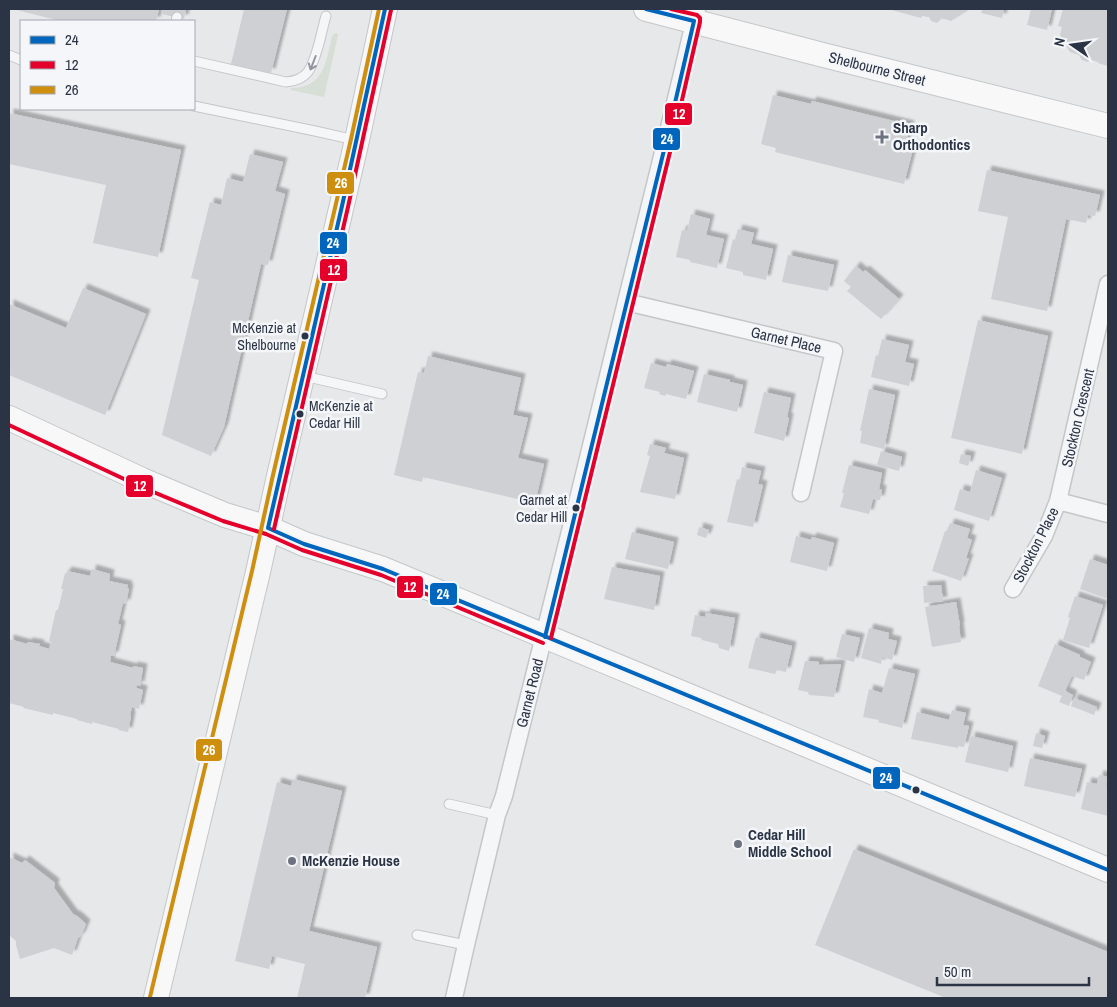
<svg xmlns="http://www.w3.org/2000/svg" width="1117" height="1007" viewBox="0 0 1117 1007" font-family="'Archivo Narrow',sans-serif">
  <defs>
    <filter id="shadow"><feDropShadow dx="4.5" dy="-4.5" stdDeviation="1" flood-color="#0004"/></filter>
  </defs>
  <rect width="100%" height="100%" fill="#e6e8ea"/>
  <path fill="#d6ded6" d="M 335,33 L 337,33 L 338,35 L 324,97 L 291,90 L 291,88 C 324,88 326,62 332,36 Z"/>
  <path fill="#ced0d3" filter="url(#shadow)" d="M 13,9 L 159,9 L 156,21 L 60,21 Z
    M 164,9 L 186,9 L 184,19 L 162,14 Z
    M 244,9 L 287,9 L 271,73 L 231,64 Z
    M 888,9 L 968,9 L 967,11 L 951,21 L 941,18 L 940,20 L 937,23 L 931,21 L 929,17 L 922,16 L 921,18 Z
    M 983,9 L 1004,9 L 1002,18 L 981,13 Z
    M 1031,9 L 1052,9 L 1047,30 L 1027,25 Z
    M 1063,9 L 1108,9 L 1108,66 L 1098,63 L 1098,62 L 1091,60 L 1088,62 L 1082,60 L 1079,55 L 1070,52 L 1060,35 L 1062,27 L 1058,26 Z
    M 773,95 L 811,104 L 812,101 L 910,125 L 905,147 L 913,149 L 904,184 L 775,152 L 776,148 L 761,144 Z
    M 9,113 L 181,150 L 158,257 L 93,243 L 106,185 L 9,164 Z
    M 250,154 L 283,162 L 275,191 L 285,194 L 268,265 L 261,264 L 224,427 L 211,456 L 162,435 L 199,280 L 191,278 L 210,202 L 221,205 L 227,178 L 243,182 Z
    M 987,170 L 1100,195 L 1095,216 L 1088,215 L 1086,223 L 1066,219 L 1047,311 L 991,299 L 1008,217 L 978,211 Z
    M 691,214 L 710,219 L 706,235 L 724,239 L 717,268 L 690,262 L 690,260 L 676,257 L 682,230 L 687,231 Z
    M 738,229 L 754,233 L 751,244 L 773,249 L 766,280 L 743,275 L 743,272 L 726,268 L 733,239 L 735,240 Z
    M 788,255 L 834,265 L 828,291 L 782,282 Z
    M 856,266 L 863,272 L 865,270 L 899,299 L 881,319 L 847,291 L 851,287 L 844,281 Z
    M 83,288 L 146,314 L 105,415 L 9,375 L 9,304 L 66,328 Z
    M 978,320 L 1048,336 L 1022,454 L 951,438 Z
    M 882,339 L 909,345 L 905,362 L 914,364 L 909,386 L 871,377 L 876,355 L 878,356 Z
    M 428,356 L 521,378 L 513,415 L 528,418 L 518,458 L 544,464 L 535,503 L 423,477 L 422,482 L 394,475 L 418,372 L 424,373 Z
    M 651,363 L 666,367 L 667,364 L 694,371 L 686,399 L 666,394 L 665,396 L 659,394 L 660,392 L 644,388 Z
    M 704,374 L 730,380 L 730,382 L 743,385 L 737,412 L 697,402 Z
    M 869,389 L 895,395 L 884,449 L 860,443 L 862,431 L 860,431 Z
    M 764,392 L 791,398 L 787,417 L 789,418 L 784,441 L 754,433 Z
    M 650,444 L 666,448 L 664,453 L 684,458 L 675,499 L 640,492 L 650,456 L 647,455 Z
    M 881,451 L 902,457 L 899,471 L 877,465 Z
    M 961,454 L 971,456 L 968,466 L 959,463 Z
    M 849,465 L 882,473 L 879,489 L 882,490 L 880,500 L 873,499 L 869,514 L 840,507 L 844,493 L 842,493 Z
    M 742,467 L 761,471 L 758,484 L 763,485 L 753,527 L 727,522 L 737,479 L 740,480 Z
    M 976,470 L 1002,478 L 989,521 L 954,510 L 960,489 L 970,492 Z
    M 950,523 L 970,529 L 967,538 L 972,540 L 966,558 L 969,558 L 961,581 L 932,571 L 945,531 L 947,531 Z
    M 699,527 L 709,530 L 706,538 L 697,535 Z
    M 632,532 L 674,542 L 668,569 L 625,559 Z
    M 796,536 L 811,540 L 812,537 L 834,543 L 827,571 L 790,562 Z
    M 1090,559 L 1108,565 L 1108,599 L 1080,589 Z
    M 612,567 L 660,576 L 654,610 L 604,599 Z
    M 92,569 L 110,574 L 109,581 L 128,585 L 127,588 L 129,588 L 126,604 L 123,603 L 118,624 L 121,625 L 114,656 L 111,656 L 110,662 L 133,668 L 133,666 L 143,668 L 140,686 L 137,685 L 136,688 L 143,690 L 139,709 L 132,707 L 130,715 L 131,716 L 128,732 L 118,730 L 119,729 L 92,722 L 92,724 L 77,720 L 77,719 L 53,713 L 53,715 L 23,708 L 24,707 L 9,703 L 9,639 L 27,644 L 28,642 L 40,644 L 39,646 L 49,649 L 51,642 L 49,641 L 56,610 L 58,610 L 63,589 L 61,589 L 65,573 L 66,574 L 67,571 L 90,576 Z
    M 941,585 L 943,601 L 924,603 L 923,586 Z
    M 1075,596 L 1103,605 L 1089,648 L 1063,640 L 1070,618 L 1068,617 Z
    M 956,602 L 960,626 L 959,626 L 961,642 L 932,647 L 925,607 Z
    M 706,613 L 735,618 L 729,651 L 719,648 L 718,644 L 702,640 L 701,638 L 691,636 L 695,615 L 705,617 Z
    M 869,628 L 889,633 L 888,639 L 897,641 L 892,660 L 882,657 L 881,664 L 861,658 Z
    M 842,634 L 860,638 L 854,662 L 836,657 Z
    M 756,637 L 792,646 L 786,672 L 777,670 L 775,674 L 748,668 Z
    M 1055,644 L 1080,655 L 1080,657 L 1091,662 L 1084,680 L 1072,676 L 1065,691 L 1073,695 L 1069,706 L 1059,702 L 1062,696 L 1038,686 Z
    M 805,661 L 819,662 L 819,665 L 841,664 L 834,697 L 809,695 L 808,692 L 798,690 Z
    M 889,668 L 915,674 L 902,728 L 878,722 L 879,720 L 863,717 L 869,689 L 882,693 Z
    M 1074,698 L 1097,707 L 1094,715 L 1071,706 Z
    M 952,710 L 966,713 L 963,725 L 969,726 L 964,747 L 958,746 L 958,748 L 911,739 L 917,712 L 949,720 Z
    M 1036,733 L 1045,736 L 1042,748 L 1033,746 Z
    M 971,736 L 1013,746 L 1008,772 L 965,762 Z
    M 1030,758 L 1082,769 L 1075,797 L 1024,786 Z
    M 1099,775 L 1108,777 L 1106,786 L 1108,787 L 1108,816 L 1081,809 L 1087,782 L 1097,784 Z
    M 293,779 L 342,791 L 309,931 L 377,947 L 365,998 L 297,998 L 305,964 L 272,956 L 269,969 L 235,961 L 277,782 L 291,786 Z
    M 854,849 L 1108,952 L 1108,998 L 946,998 L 815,945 Z
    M 9,857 L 22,863 L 25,860 L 55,883 L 54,888 L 73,914 L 77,916 L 86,924 L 81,936 L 78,938 L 72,955 L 54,948 L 20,959 L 16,945 L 16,941 L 9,935 Z"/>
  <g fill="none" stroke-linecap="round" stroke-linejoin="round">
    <defs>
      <path id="lane" d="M 176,21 L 177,17
        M 9,55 L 21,60
        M 194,61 L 286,82 C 309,80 312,67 318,47 C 321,37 323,26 326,16
        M 194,106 L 315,131 L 355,140
        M 304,376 L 382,394
        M 449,804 L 497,815
        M 417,935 L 466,945"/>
      <path id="street" d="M 626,302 L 834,351 L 801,493
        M 1058,501 L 1108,514
        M 1013,589 L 1044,536 L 1058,501 L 1108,284
        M 454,998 L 466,945 L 497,815 L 504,796 C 546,631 586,467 626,302 C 650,204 675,107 697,9"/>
      <path id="secondary" d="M 646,9 L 827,56 L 1108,126
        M 9,418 L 142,480 L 225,515 L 268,528 L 304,544 L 383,569 L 1108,870
        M 156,998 L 258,572 L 279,476 L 357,140 L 385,9"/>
    </defs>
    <use href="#lane" stroke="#c4c6c8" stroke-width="11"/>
    <use href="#street" stroke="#c4c6c8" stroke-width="19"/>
    <use href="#secondary" stroke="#c4c6c8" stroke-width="26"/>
    <use href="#lane" stroke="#f5f6f7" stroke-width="9"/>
    <use href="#street" stroke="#f5f6f7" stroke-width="16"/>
    <use href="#secondary" stroke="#f8f8f8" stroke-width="24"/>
    <defs>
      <path id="bus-1" d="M 385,9 L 342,206 L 268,528 L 304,544 L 383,569 L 1108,870
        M 545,637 L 665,146 L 694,21 L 646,9"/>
      <path id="bus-2" d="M 9,425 L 139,486 L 223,521 L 266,534 L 302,550 L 381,575 L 543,643
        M 274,529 L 348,207 L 391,10
        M 551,638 L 671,148 L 700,22 L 700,18 L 697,15 L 671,9"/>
      <path id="bus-3" d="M 150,997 L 252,571 L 273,475 L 351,139 L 379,9"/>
    </defs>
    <use href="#bus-1" stroke="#f4f6f9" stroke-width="8"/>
    <use href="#bus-2" stroke="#f4f6f9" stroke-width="8"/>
    <use href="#bus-3" stroke="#f4f6f9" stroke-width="8"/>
    <use href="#bus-1" stroke="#0065bd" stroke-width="4"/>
    <use href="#bus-2" stroke="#e4002b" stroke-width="4"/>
    <use href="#bus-3" stroke="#ce8f0e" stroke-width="4"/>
  </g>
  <defs><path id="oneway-shaft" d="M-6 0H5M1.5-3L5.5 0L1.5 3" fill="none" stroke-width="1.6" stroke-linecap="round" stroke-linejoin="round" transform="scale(1.25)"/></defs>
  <use stroke="#90959e" href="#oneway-shaft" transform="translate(313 63) rotate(111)"/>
  <g fill="#6c737f" stroke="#f4f6f9" stroke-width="2">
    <path d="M879.5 129.5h5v5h5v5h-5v5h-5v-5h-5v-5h5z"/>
    <circle cx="738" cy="844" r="5"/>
    <circle cx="292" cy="861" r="5"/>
  </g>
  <g fill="#2b3445" stroke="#f4f6f9" stroke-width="2">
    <circle cx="305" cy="336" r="4.5"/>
    <circle cx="300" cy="414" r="4.5"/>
    <circle cx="576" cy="508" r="4.5"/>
    <circle cx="916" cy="790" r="4.5"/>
  </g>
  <g text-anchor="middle" stroke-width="5" stroke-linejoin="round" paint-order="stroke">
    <g font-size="14" fill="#2b3445" stroke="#f4f6f9" text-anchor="end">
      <text x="296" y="333">McKenzie at<tspan x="296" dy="17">Shelbourne</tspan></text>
      <text x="309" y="411" text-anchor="start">McKenzie at<tspan x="309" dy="17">Cedar Hill</tspan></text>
      <text x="567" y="505">Garnet at<tspan x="567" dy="17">Cedar Hill</tspan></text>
    </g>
    <g font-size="15" fill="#2b3445" stroke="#f4f6f9">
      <text transform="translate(877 69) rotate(14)" y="5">Shelbourne Street</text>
      <text transform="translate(786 340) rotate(13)" y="5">Garnet Place</text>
      <text transform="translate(1078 418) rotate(-77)" y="5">Stockton Crescent</text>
      <text transform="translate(1036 545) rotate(-63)" y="5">Stockton Place</text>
      <text transform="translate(530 693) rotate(-76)" y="5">Garnet Road</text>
    </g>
    <g font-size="15" font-weight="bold" fill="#2b3445" stroke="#f4f6f9" text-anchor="start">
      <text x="893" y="133">Sharp<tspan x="893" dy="17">Orthodontics</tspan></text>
      <text x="748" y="840">Cedar Hill<tspan x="748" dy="17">Middle School</tspan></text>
      <text x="302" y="866">McKenzie House</text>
    </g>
  </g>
  <g stroke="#f4f6f9" stroke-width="2">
    <rect x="664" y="102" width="29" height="24" rx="5" fill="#e4002b"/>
    <rect x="652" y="127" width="29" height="24" rx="5" fill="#0065bd"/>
    <rect x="326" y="171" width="29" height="24" rx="5" fill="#ce8f0e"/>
    <rect x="319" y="231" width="29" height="24" rx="5" fill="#0065bd"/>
    <rect x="319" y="258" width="29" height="24" rx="5" fill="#e4002b"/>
    <rect x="125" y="474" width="29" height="24" rx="5" fill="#e4002b"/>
    <rect x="396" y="575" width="28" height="24" rx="5" fill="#e4002b"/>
    <rect x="429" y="582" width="29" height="24" rx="5" fill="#0065bd"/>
    <rect x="195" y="738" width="28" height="24" rx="5" fill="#ce8f0e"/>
    <rect x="872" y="766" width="29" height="24" rx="5" fill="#0065bd"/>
  </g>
  <g font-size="14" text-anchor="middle" font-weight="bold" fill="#fff">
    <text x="679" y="119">12</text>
    <text x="667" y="144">24</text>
    <text x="341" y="188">26</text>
    <text x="333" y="248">24</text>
    <text x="334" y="275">12</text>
    <text x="140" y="491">12</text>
    <text x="410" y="592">12</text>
    <text x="443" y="599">24</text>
    <text x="209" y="755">26</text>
    <text x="886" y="783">24</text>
  </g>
  <rect width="1117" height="1007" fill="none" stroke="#2b3445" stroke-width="20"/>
  <rect x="20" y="20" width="175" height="90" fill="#f4f6f9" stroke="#a4a8b1"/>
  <rect x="30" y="36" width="25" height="8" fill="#0065bd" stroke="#a4a8b1"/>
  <text x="65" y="45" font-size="15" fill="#2b3445">24</text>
  <rect x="30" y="61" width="25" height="8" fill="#e4002b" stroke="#a4a8b1"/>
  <text x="65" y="70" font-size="15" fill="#2b3445">12</text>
  <rect x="30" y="86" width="25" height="8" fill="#ce8f0e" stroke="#a4a8b1"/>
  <text x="65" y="95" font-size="15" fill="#2b3445">26</text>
  <g transform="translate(1072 45) rotate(283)" stroke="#f4f6f9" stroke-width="4" paint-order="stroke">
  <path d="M0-4L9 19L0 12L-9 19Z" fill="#2b3445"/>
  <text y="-8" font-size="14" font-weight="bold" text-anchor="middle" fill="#2b3445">N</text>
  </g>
  <path d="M937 977v8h152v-8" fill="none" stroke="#2b3445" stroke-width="2.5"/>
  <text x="944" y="977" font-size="15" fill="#2b3445" stroke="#f4f6f9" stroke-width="4" paint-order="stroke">50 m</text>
</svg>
